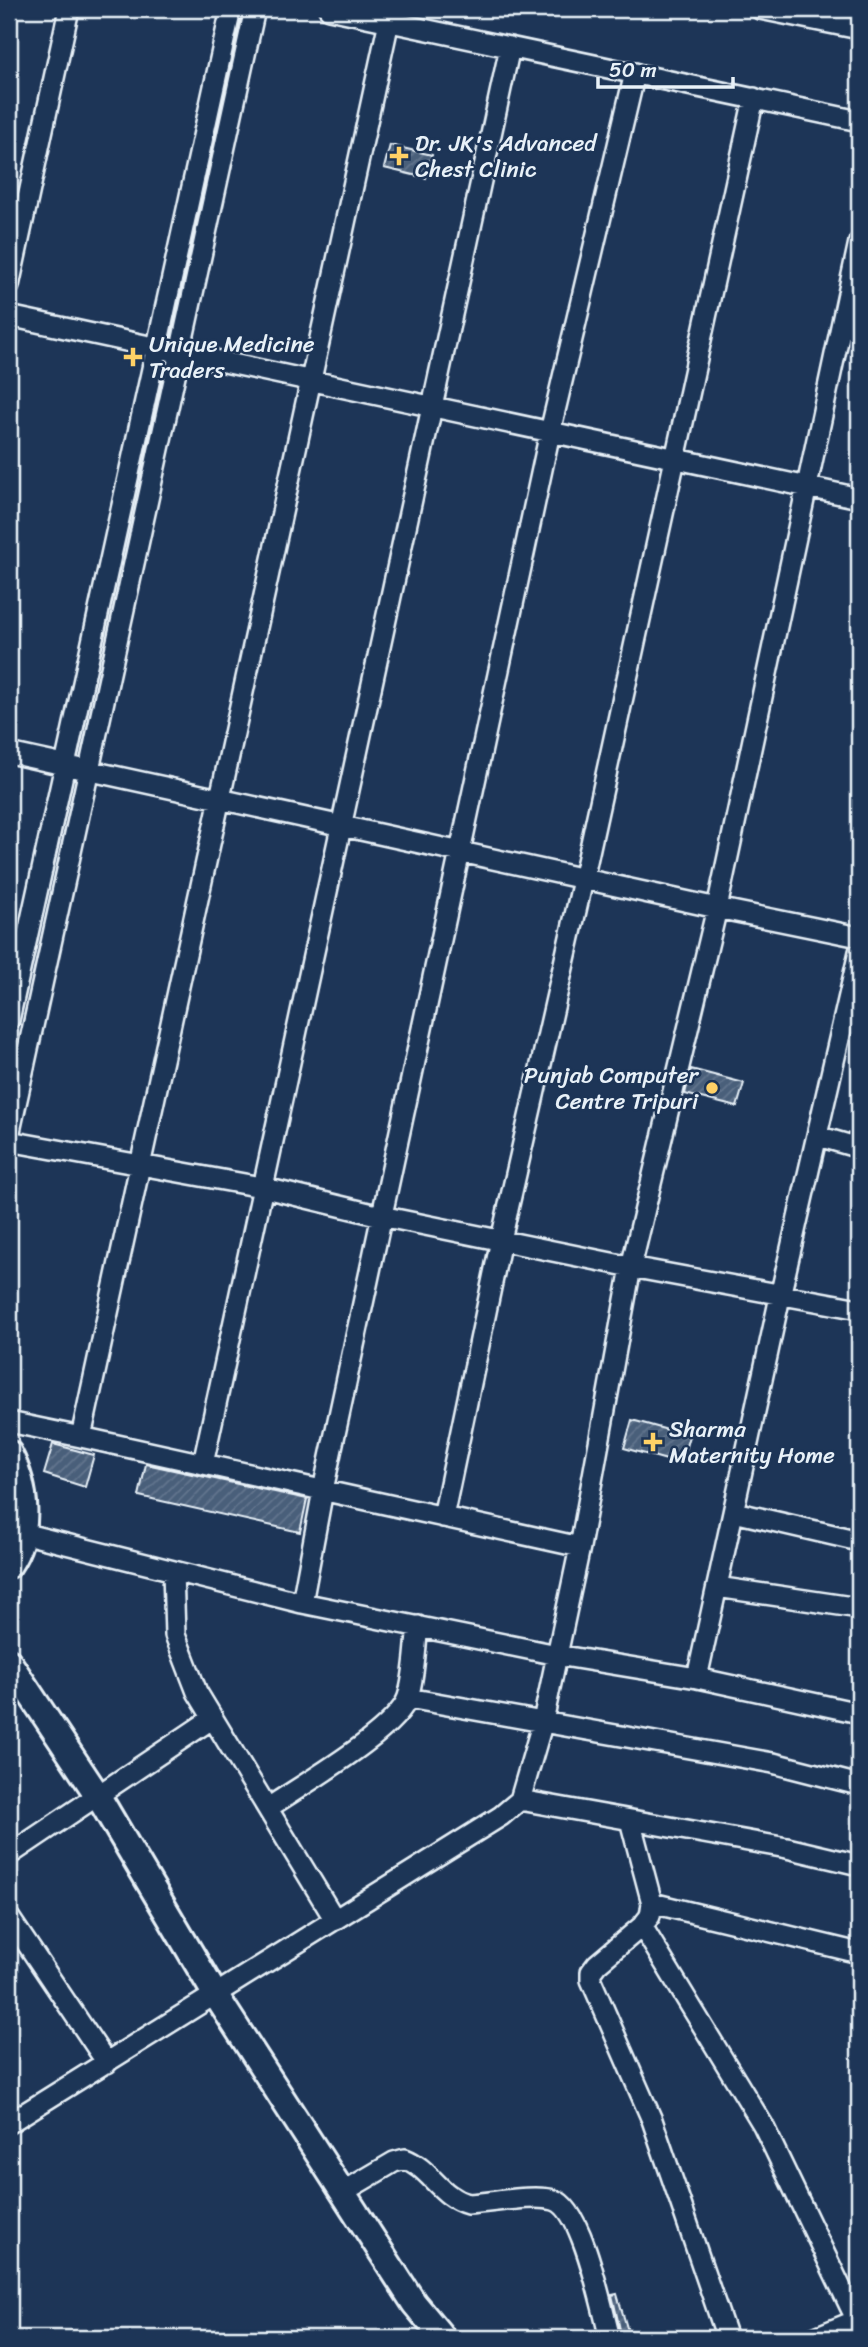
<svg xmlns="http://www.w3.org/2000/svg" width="868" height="2347" viewBox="0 0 868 2347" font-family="Sriracha,sans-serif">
  <defs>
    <pattern id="building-hatch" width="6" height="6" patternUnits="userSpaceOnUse" patternTransform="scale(1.75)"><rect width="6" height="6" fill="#495e7a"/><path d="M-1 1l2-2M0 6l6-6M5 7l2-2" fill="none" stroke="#63768e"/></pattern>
  </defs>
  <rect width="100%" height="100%" fill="#1d3557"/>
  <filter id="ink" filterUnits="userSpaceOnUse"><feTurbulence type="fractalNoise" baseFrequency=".0143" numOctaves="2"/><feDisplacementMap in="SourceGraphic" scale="14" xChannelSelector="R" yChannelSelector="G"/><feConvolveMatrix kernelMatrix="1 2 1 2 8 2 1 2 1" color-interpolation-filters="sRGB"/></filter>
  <g filter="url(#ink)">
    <path fill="url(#building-hatch)" stroke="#e8f1f8" stroke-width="2" d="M 390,145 L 432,155 L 426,178 L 384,168 Z
      M 691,1069 L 744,1083 L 737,1107 L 685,1094 Z
      M 632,1420 L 689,1436 L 681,1464 L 624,1448 Z
      M 53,1444 L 94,1455 L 85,1487 L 44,1474 Z
      M 146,1464 L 307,1499 L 300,1532 L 139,1496 Z
      M 617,2294 L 630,2338 L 622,2338 L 612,2295 Z"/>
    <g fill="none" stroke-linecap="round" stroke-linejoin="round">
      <defs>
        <path id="minor" d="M 329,9 L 859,121
          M 760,9 L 859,29
          M 9,286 L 69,9
          M 9,316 L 859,498
          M 9,753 L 717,908 L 859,937
          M 9,1020 L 231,9
          M 9,1136 L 255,9
          M 818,1136 L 859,1148
          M 9,1141 L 261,1187 L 381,1216 L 631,1267 L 859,1309
          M 9,1422 L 81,1437 L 389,21
          M 81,1437 L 580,1547
          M 203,1464 L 510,47
          M 734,1512 L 859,1541
          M 443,1517 L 501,1240 L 583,880 L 754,98
          M 22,1533 L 302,1603 L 557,1655 L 697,1678 L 781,1292 L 859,952
          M 173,1571 L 175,1635 L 197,1692 L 335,1920
          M 717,1587 L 859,1608
          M 302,1603 L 323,1490 L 550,432 L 635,73
          M 697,1678 L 859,1713
          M 408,1698 L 773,1763 L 859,1785
          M 520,1800 L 787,1848 L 859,1865
          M 268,1808 C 300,1786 397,1731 408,1697 C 415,1675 415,1649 418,1626
          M 630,1820 L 652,1903 L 650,1916 L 642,1926 L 597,1964 L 591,1972 L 591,1980 L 652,2120 L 727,2338
          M 9,1855 L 213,1718
          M 652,1903 L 859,1953
          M 9,1917 L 107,2063
          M 642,1926 L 763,2125 L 857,2321
          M 9,2123 L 501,1816 L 520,1800 L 543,1721 L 580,1547 L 631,1267 L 717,908 L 859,242
          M 343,2192 L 394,2162 L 405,2159 C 431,2169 440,2197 468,2204 C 491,2203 533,2194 554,2200 C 583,2208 602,2310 610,2338
          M 813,2338 L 859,2319"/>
        <path id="tertiary" d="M 9,1453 C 27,1487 32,1531 9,1565
          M 9,1662 L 98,1796 L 215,1994 L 414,2303 L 443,2338"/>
      </defs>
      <use href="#minor" stroke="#e8f1f8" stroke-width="24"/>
      <use href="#tertiary" stroke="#e8f1f8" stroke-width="30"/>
      <use href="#minor" stroke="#1d3557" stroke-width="19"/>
      <use href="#tertiary" stroke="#1d3557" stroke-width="24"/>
    </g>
  </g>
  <g fill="#ffd166" stroke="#1d3557" stroke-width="2.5">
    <path d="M395.5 145.5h7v7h7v7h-7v7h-7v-7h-7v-7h7z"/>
    <path d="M129.5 346.5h7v7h7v7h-7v7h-7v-7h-7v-7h7z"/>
    <circle cx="712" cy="1088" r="7"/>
    <path d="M649.5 1431.5h7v7h7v7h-7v7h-7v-7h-7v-7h7z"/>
  </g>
  <g text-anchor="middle" stroke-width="5" stroke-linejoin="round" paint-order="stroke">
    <g font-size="23" fill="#e8f1f8" stroke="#1d3557" text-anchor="start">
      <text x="415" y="151">Dr. JK's Advanced<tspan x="415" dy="26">Chest Clinic</tspan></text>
      <text x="149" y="352">Unique Medicine<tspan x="149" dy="26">Traders</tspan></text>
      <text x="698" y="1083" text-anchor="end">Punjab Computer<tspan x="698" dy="26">Centre Tripuri</tspan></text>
      <text x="669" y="1437">Sharma<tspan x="669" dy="26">Maternity Home</tspan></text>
    </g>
  </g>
  <rect width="868" height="2347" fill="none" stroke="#1d3557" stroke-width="35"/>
  <rect x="18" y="18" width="833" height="2312" fill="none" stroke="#e8f1f8" stroke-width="2.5" filter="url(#ink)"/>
  <path d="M598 77v10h135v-10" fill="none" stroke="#e8f1f8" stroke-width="3.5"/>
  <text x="609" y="77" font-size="21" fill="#e8f1f8" stroke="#1d3557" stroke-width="5" paint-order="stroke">50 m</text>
</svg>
